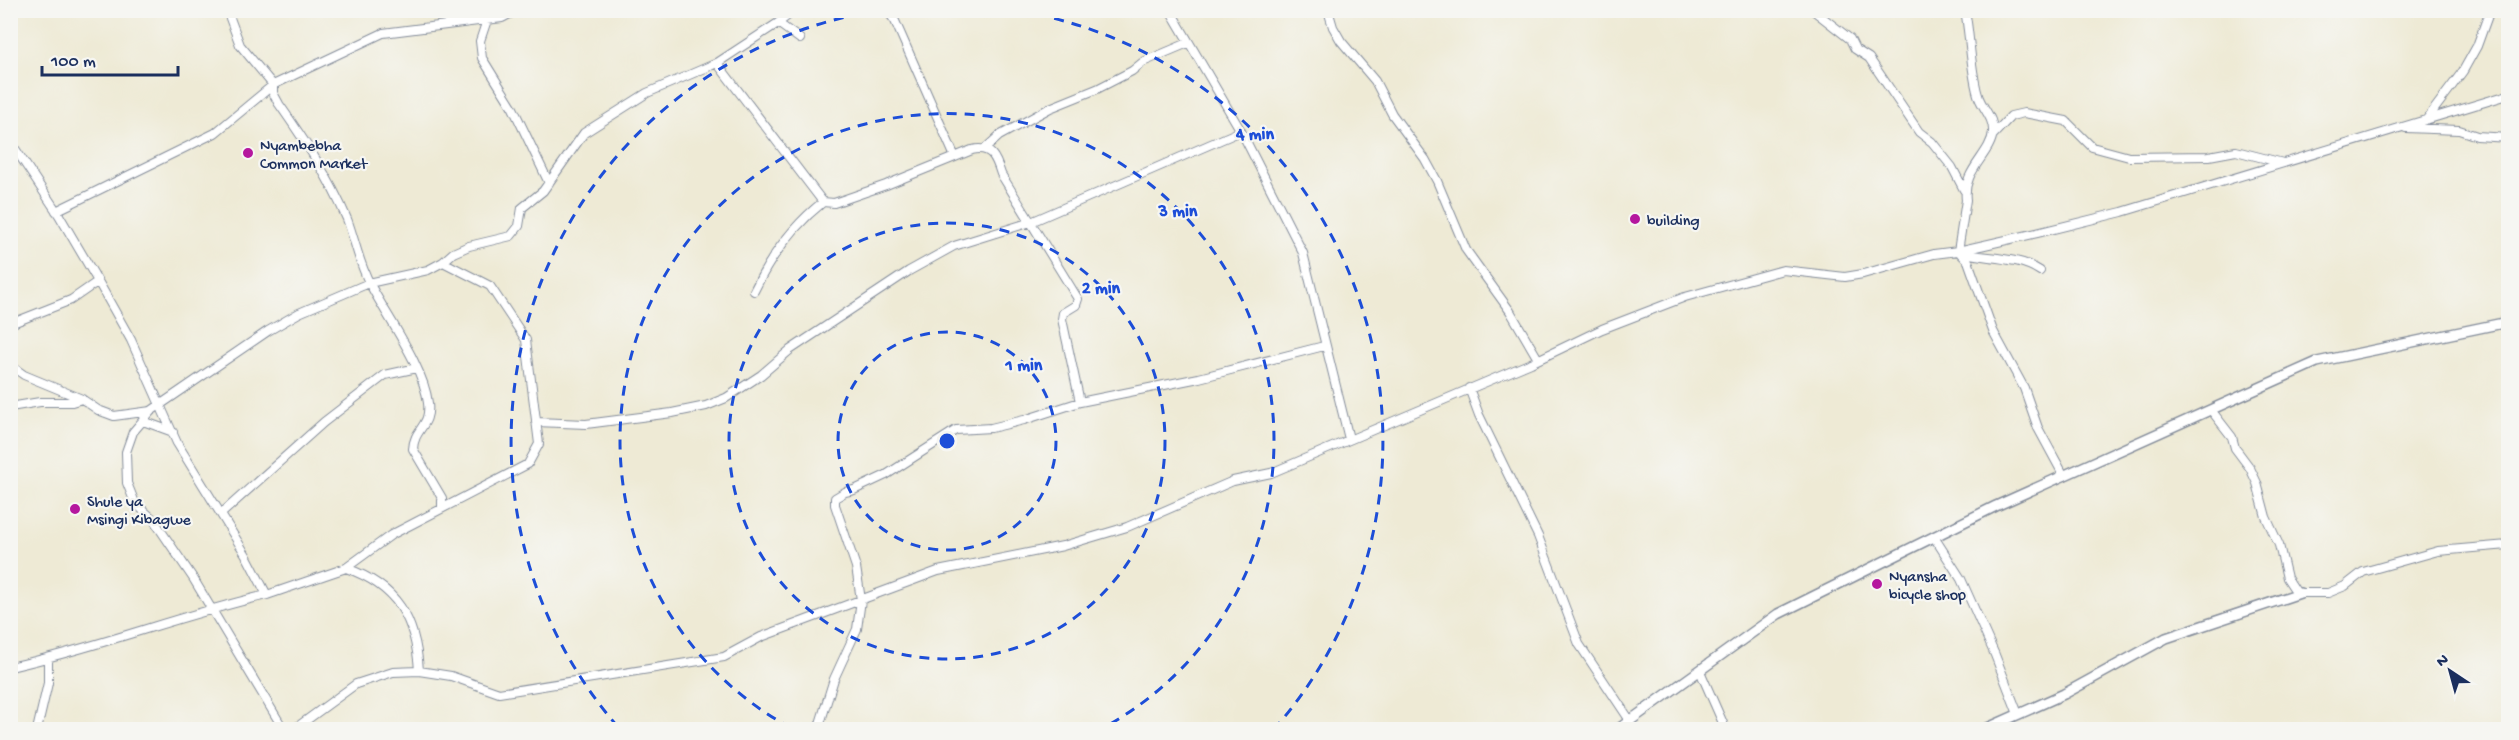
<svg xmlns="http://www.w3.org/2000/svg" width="2519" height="740" viewBox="0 0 2519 740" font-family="'Gochi Hand',sans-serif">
  <rect width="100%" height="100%" fill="#f6f6f2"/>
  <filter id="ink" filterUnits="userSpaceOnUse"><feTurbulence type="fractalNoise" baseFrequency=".0167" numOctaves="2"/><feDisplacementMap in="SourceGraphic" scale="12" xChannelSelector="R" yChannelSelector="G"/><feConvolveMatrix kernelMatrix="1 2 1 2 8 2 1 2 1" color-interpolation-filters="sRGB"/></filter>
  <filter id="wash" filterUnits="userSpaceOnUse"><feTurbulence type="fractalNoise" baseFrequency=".008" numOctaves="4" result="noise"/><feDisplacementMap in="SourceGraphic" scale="24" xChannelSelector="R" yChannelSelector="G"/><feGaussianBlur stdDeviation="1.35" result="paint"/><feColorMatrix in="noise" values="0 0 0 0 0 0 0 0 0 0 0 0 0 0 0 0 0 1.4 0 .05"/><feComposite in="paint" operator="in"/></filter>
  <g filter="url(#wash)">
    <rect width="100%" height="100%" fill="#eeead5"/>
  </g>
  <g filter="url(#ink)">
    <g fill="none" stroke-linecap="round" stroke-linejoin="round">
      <defs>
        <path id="minor" d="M 227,10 L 240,45 L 273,85 L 273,93 L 279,104 C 305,141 329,177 347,219 C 355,240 359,264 370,284 C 387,317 424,367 428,403 C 431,427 414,428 413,449 L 442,498 L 442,507
          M 486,10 L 487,20 L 480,41 L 482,58 L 513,108 L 549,183
          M 795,10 L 778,23 L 800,39
          M 887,10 L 895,21 L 955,157
          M 1170,10 L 1241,131 L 1303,253 L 1349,439
          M 1328,10 L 1333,27 L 1341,41 L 1375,81 L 1392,114 L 1425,159 L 1437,181 L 1466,250 L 1510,311 L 1538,359
          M 1813,10 L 1850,39 L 1855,49 L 1869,58 L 1919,132 L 1932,142 L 1952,167 L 1964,190
          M 717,63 L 823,202 L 834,203 L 886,185 L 972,150 C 991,145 996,158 1001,174 L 1078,299 L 1076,305 L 1063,313 L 1062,319 L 1080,402
          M 2427,119 L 2463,71 L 2477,46 L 2490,10
          M 2406,128 L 2459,130 L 2477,136 L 2508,138
          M 1993,135 L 2011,116 L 2024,113 L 2066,121 L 2092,147 L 2129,157 L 2209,156 L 2236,151 L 2283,163
          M 10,141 L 59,215 L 99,283
          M 986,148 L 999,136 L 1050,108 L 1097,89 L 1132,71 L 1143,62 L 1188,43
          M 56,211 L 215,133 L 273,85 L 383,33 L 502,18 L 517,10
          M 1958,251 L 1966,200 C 1962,170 1991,155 1993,132 C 1994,119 1984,110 1979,98 C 1971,77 1970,35 1965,10
          M 1958,251 L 1968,261 L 1993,331 L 2024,388 L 2038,428 L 2064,476
          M 1959,252 C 1985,259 2018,256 2040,271
          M 754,291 C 770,258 794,225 823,202
          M 10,324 L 71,300 L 94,284 L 99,283 L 131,340 L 177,443 L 246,555 L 267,595 L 346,568 C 397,586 416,619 419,671
          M 10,365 L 24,375 L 82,399 L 98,410 L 114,416 L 151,411 L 268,331 L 299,313 L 369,283 L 428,270 L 443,262 L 453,253 L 469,246 L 511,236 L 519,226 L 522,208 L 543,191 L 584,133 L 647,93 L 717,63 L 778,23
          M 1469,388 L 1479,415 L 1538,536 L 1579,644 L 1629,719
          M 10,407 L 40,402 L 72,402 L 82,399
          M 2211,410 L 2232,437 L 2235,448 L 2250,468 L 2257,483 L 2266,517 L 2279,545 L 2287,578 L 2297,593 L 2328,593 L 2345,586 L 2363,572 L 2438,551 L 2508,545
          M 151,411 L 133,432 L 126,452 L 127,483 L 135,503 L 153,519 L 193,578 L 284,730
          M 143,421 L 173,432
          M 536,422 L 586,424 L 672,413 L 706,406 L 726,398 L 761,375 L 790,350 L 909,271 L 954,246 L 1031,222 L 1241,131
          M 221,514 L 324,422 L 385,375 L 417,368
          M 1934,537 L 1961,579 L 1995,655 L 2018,714
          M 346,568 L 391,535 L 528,464 L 539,444 L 526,340 L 490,286 L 443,262
          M 10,667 C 97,648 180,615 267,595
          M 1700,671 L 1726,730
          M 37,730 L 48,683 L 48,659
          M 293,730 L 356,684 L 393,672 L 419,671 L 451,676 L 499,693 L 724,657 L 761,637 L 938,571 L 1063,546 L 1127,527 L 1233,481 L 1271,473 L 1531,363 L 1602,329 L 1685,297 L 1783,270 L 1845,277 L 1863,274 L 1934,254 L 1958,251 L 2037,233 L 2122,212 L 2508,95
          M 818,730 L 834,679 L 857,629 L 861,600 L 856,567 L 835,505 L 835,498 L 845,492 L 854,490 L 886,475 L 956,430 L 991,428 L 1024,420 L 1080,402 L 1199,378 L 1324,346"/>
        <path id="tertiary" d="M 1617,730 L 1778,614 L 1996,506 L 2317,362 L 2508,322
          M 1983,730 L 2064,694 L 2166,638 L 2300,593"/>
      </defs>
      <use href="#minor" stroke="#848c9a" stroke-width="10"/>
      <use href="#tertiary" stroke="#848c9a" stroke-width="12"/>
      <use href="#minor" stroke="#fff" stroke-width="8"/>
      <use href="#tertiary" stroke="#fff" stroke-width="9"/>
    </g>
  </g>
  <g fill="none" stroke="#1d4ed8" stroke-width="3" stroke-dasharray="10 8">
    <circle cx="947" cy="441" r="109"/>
    <circle cx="947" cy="441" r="218"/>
    <path d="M791 728A327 327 0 1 1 1103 728"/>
    <path d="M618 727A436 436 0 0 1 875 11M1019 11A436 436 0 0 1 1276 727"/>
  </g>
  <g fill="#b5179e" stroke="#f6f6f2" stroke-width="2">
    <circle cx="248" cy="153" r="6"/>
    <circle cx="1635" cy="219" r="6"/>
    <circle cx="75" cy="509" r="6"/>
    <circle cx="1877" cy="584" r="6"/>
  </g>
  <g text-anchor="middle" stroke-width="4.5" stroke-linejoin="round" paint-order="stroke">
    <g font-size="16" fill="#1b2f5e" stroke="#f6f6f2" text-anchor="start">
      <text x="260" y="150">Nyambebha<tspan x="260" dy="18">Common Market</tspan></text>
      <text x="1647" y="225">building</text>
      <text x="87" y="506">Shule ya<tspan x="87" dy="18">Msingi Kibagwe</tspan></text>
      <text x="1889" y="581">Nyansha<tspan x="1889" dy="18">bicycle shop</tspan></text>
    </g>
  </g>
  <circle cx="947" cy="441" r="9" fill="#1d4ed8" stroke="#f6f6f2" stroke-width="3"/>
  <g font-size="18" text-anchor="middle" font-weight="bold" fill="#1d4ed8" stroke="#f6f6f2" stroke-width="4.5" stroke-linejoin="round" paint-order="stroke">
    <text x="1255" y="139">4 min</text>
    <text x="1178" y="216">3 min</text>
    <text x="1101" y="293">2 min</text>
    <text x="1024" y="370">1 min</text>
  </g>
  <rect width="2519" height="740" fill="none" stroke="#f6f6f2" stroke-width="36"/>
  <g transform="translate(2450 671) rotate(324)" stroke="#f6f6f2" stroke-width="4.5" paint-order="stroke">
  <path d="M0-4.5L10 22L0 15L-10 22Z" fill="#1b2f5e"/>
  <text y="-9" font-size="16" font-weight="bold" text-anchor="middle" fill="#1b2f5e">N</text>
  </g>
  <path d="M42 66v9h136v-9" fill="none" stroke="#1b2f5e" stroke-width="3"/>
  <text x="51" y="66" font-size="18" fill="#1b2f5e" stroke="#f6f6f2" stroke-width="4.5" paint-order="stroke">100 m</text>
</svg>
